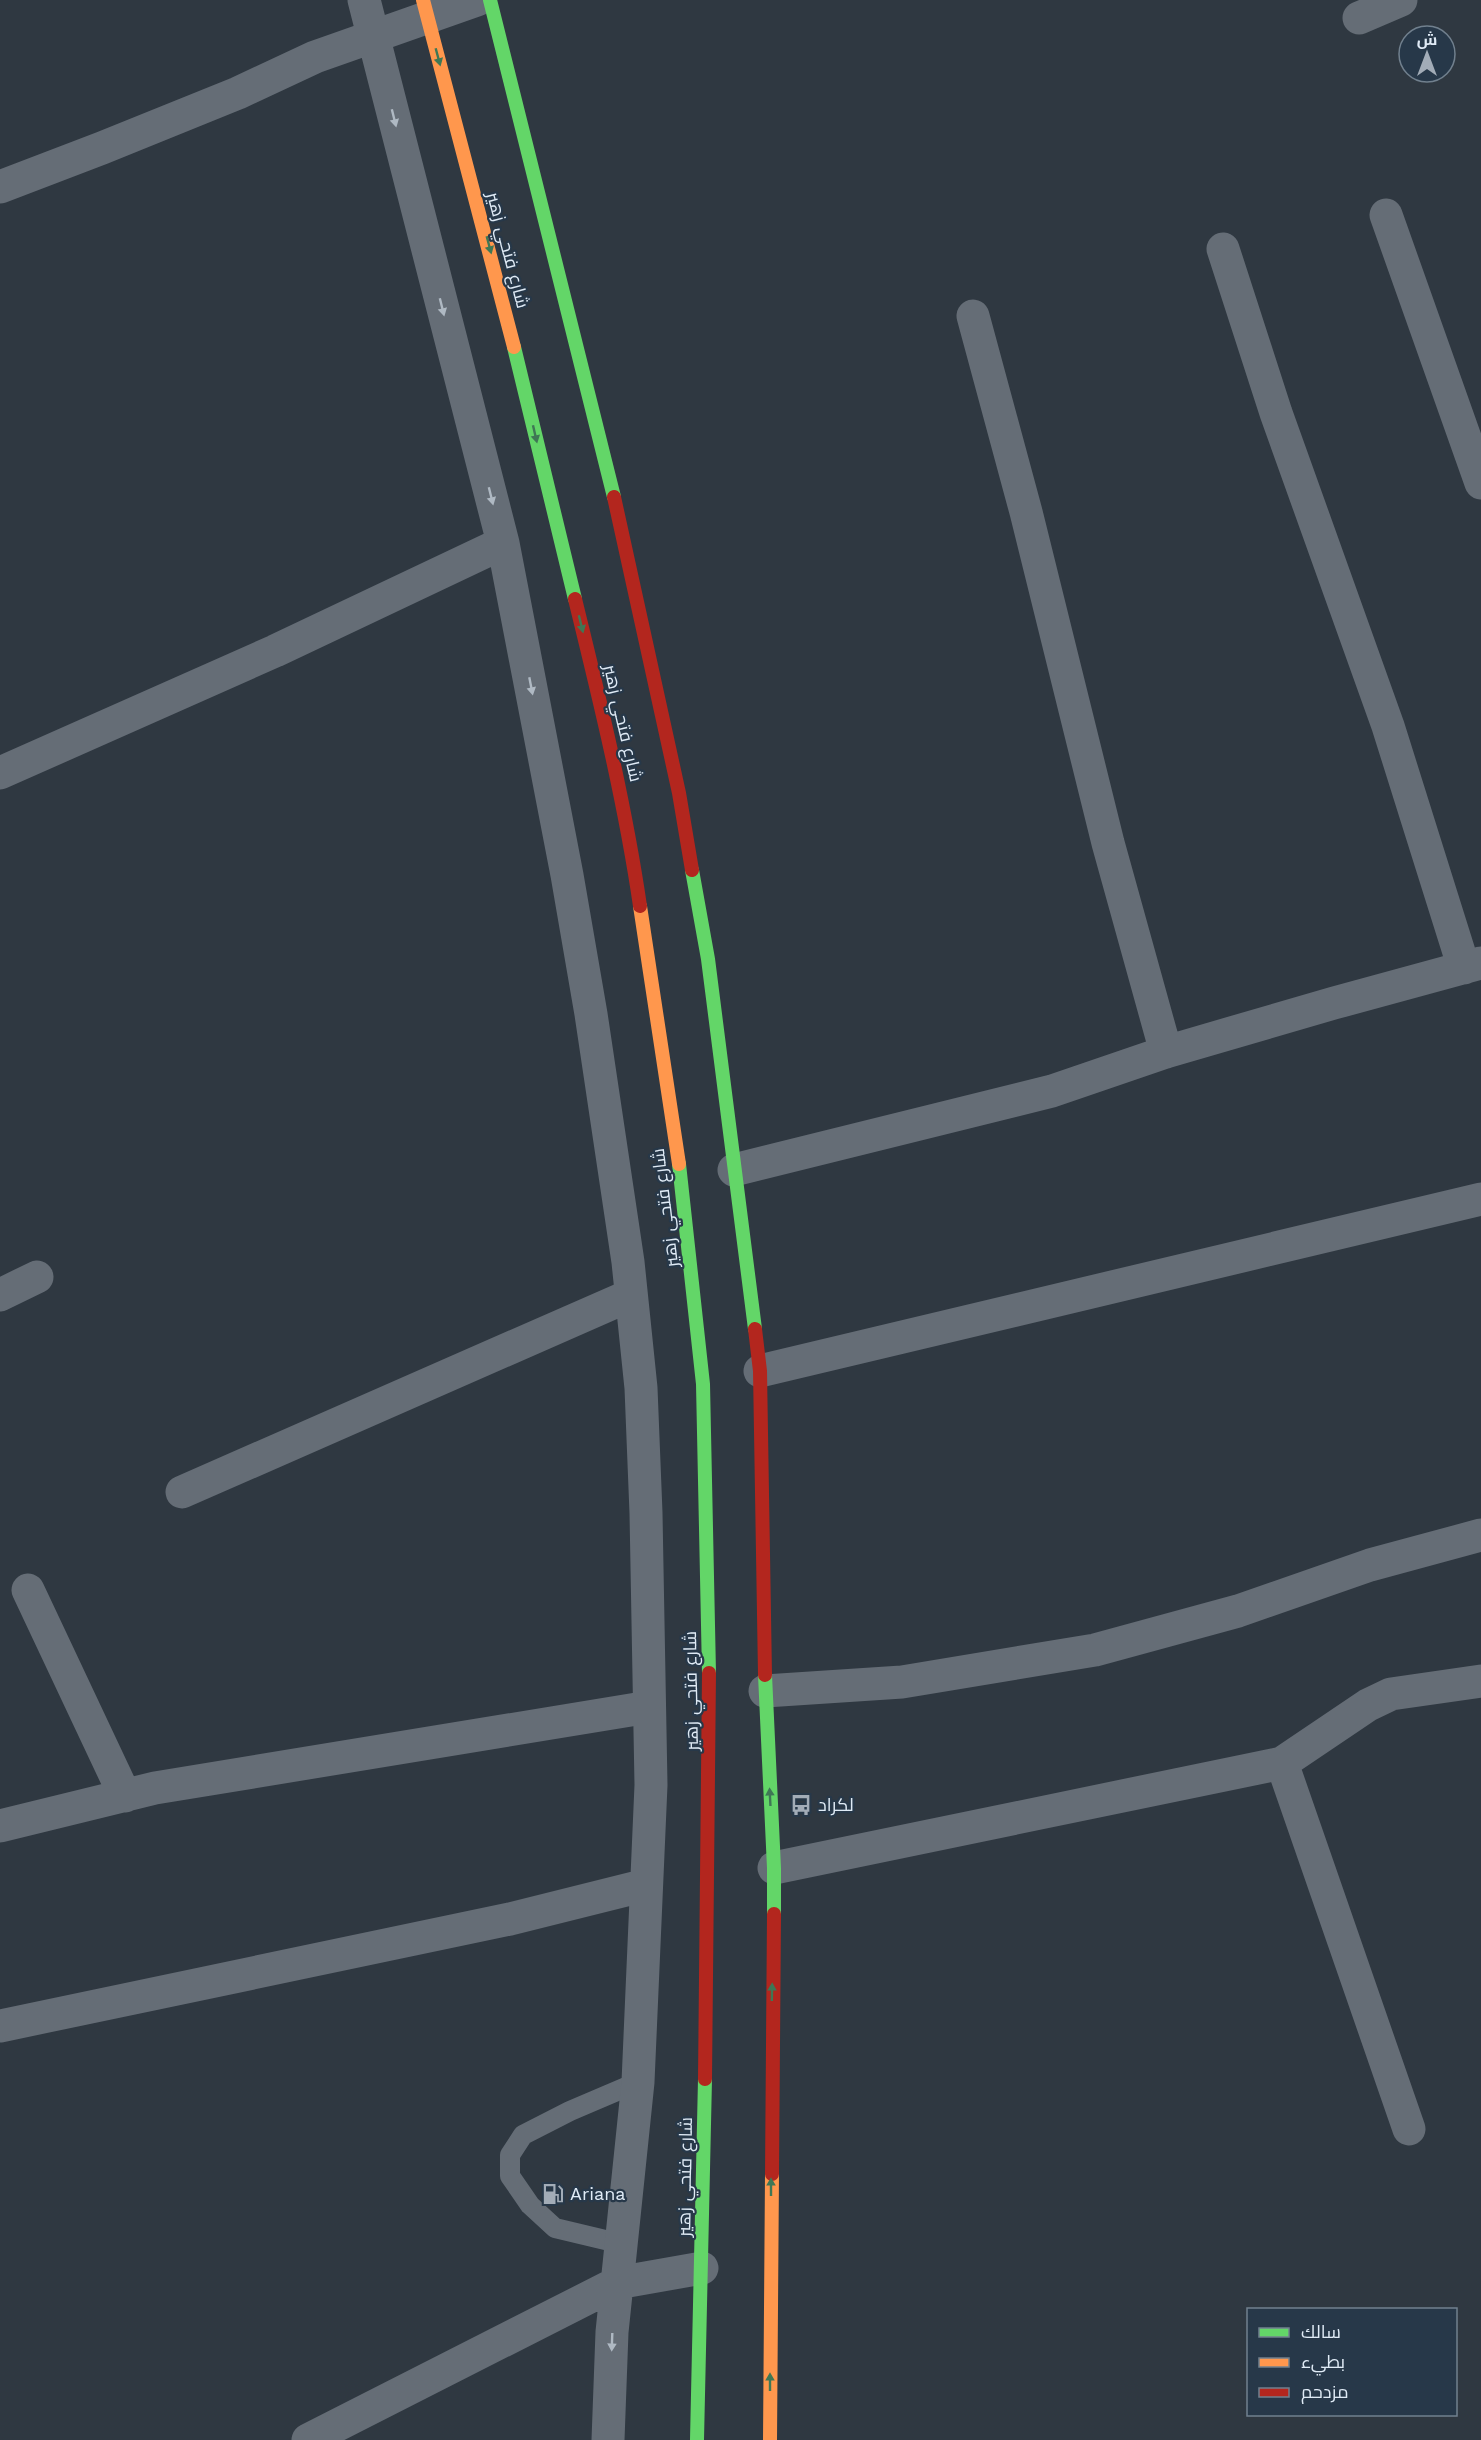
<svg xmlns="http://www.w3.org/2000/svg" width="1481" height="2440" viewBox="0 0 1481 2440" font-family="'Work Sans',Cairo,sans-serif">
  <rect width="100%" height="100%" fill="#2f3841"/>
  <g fill="none" stroke-linecap="round" stroke-linejoin="round">
    <path stroke="#656d76" stroke-width="20" d="M 622,2244 L 555,2228 L 530,2205 L 510,2176 L 510,2155 L 523,2135 L 570,2111 L 638,2082"/>
    <path stroke="#656d76" stroke-width="33" d="M 364,0 L 503,543 L 567,875 L 591,1014 L 628,1262 L 641,1388 L 646,1513 L 651,1785 L 638,2082 L 612,2332 L 608,2440
      M 1359,18 L 1401,0
      M 0,187 L 102,148 L 238,93 L 315,57 L 477,0
      M 1386,215 L 1481,483
      M 1223,249 L 1276,413 L 1388,726 L 1464,968
      M 973,316 L 1026,512 L 1108,843 L 1166,1052
      M 0,773 L 275,651 L 503,543
      M 734,1170 L 1052,1091 L 1166,1052 L 1334,1003 L 1481,963
      M 0,1295 L 37,1277
      M 760,1371 L 1481,1199
      M 182,1492 L 631,1295
      M 28,1590 L 125,1796
      M 765,1691 L 902,1682 L 1095,1650 L 1238,1611 L 1370,1565 L 1481,1535
      M 1282,1763 L 1409,2129
      M 0,1826 L 155,1788 L 649,1707
      M 774,1868 L 1282,1763 L 1368,1705 L 1391,1694 L 1481,1681
      M 0,2026 L 510,1919 L 646,1885
      M 308,2440 L 617,2283 L 702,2268"/>
    <path stroke="#63d668" stroke-width="14" d="M 490,0 L 614,497
      M 514,347 L 575,599
      M 692,870 L 708,959 L 755,1329
      M 679,1164 L 703,1384 L 709,1673
      M 765,1675 L 774,1868 L 774,1914
      M 697,2440 L 705,2079"/>
    <path stroke="#ff974d" stroke-width="14" d="M 423,0 L 514,347
      M 640,906 L 679,1164
      M 770,2440 L 772,2174"/>
    <path stroke="#b3261e" stroke-width="14" d="M 614,497 L 679,793 L 692,870
      M 575,599 C 600,701 625,803 640,906
      M 755,1329 L 760,1371 L 765,1675
      M 705,2079 L 709,1673
      M 772,2174 L 774,1914"/>
  </g>
  <defs><path id="oneway-solid" d="M-6-.8H1V-3.2L6.5 0L1 3.2V.8H-6Z" transform="scale(1.5)"/></defs>
  <g fill="#3f7755">
    <use href="#oneway-solid" transform="translate(438 57) rotate(75)"/>
    <use href="#oneway-solid" transform="translate(489 245) rotate(75)"/>
    <use href="#oneway-solid" transform="translate(535 434) rotate(77)"/>
    <use href="#oneway-solid" transform="translate(581 624) rotate(76)"/>
    <use href="#oneway-solid" transform="translate(770 1797) rotate(-93)"/>
    <use href="#oneway-solid" transform="translate(772 1992) rotate(-89)"/>
    <use href="#oneway-solid" transform="translate(771 2187) rotate(-90)"/>
    <use href="#oneway-solid" transform="translate(770 2382) rotate(-90)"/>
  </g>
  <g fill="#afb9c3">
    <use href="#oneway-solid" transform="translate(394 118) rotate(76)"/>
    <use href="#oneway-solid" transform="translate(442 307) rotate(76)"/>
    <use href="#oneway-solid" transform="translate(491 496) rotate(76)"/>
    <use href="#oneway-solid" transform="translate(531 686) rotate(79)"/>
    <use href="#oneway-solid" transform="translate(612 2342) rotate(92)"/>
  </g>
  <defs>
    <symbol id="bus-bare" viewBox="-9 -9 18 18"><path d="M-5-6H5V4H4V6H2V4H-2V6H-4V4H-5ZM-3.5-4V0h7V-4ZM-3.5 1.2v1.5H-2V1.2ZM2 1.2v1.5H3.5V1.2Z" fill="#a2acb7" stroke="#273849" stroke-width="2.5" paint-order="stroke"/></symbol>
    <symbol id="fuel-bare" viewBox="-9 -9 18 18"><path d="M-5.5-6h7V0h2V4h1.3V-2.5L3-4.5l.8-.8L6-3V5H2.5V1h-1V6h-7ZM-4.2-4.7v3.2H.2V-4.7Z" fill="#a2acb7" stroke="#273849" stroke-width="2.5" paint-order="stroke"/></symbol>
  </defs>
  <g fill-rule="evenodd">
    <use href="#bus-bare" x="786" y="1790" width="30" height="30"/>
    <use href="#fuel-bare" x="538" y="2179" width="30" height="30"/>
  </g>
  <g text-anchor="middle" stroke-width="4.5" stroke-linejoin="round" paint-order="stroke">
    <g font-size="18" fill="#e0ebf6" stroke="#273849">
      <text transform="translate(508 250) rotate(75)" y="6">شارع فتحي زهير</text>
      <text transform="translate(623 723) rotate(77)" y="6">شارع فتحي زهير</text>
      <text transform="translate(665 1208) rotate(-97)" y="6">شارع فتحي زهير</text>
      <text transform="translate(691 1691) rotate(-91)" y="6">شارع فتحي زهير</text>
      <text transform="translate(685 2177) rotate(-89)" y="6">شارع فتحي زهير</text>
    </g>
    <g font-size="18" fill="#e0ebf6" stroke="#273849" text-anchor="start">
      <text x="818" y="1811">لكراد</text>
      <text x="570" y="2200">Ariana</text>
    </g>
  </g>
  <rect x="1247" y="2308" width="210" height="108" fill="#273849" stroke="#71808e" stroke-width="1.5"/>
  <rect x="1259" y="2328" width="30" height="9" fill="#63d668" stroke="#71808e" stroke-width="1.5"/>
  <text x="1301" y="2338" font-size="18" fill="#e0ebf6">سالك</text>
  <rect x="1259" y="2358" width="30" height="9" fill="#ff974d" stroke="#71808e" stroke-width="1.5"/>
  <text x="1301" y="2368" font-size="18" fill="#e0ebf6">بطيء</text>
  <rect x="1259" y="2388" width="30" height="9" fill="#b3261e" stroke="#71808e" stroke-width="1.5"/>
  <text x="1301" y="2398" font-size="18" fill="#e0ebf6">مزدحم</text>
  <g transform="translate(1427 54)"><circle r="28" fill="#273849" stroke="#71808e" stroke-width="1.5"/>
  <path d="M0-4.5L10 22L0 15L-10 22Z" fill="#a2acb7"/>
  <text y="-9" font-size="16" font-weight="bold" text-anchor="middle" fill="#e0ebf6">ش</text>
  </g>
</svg>
